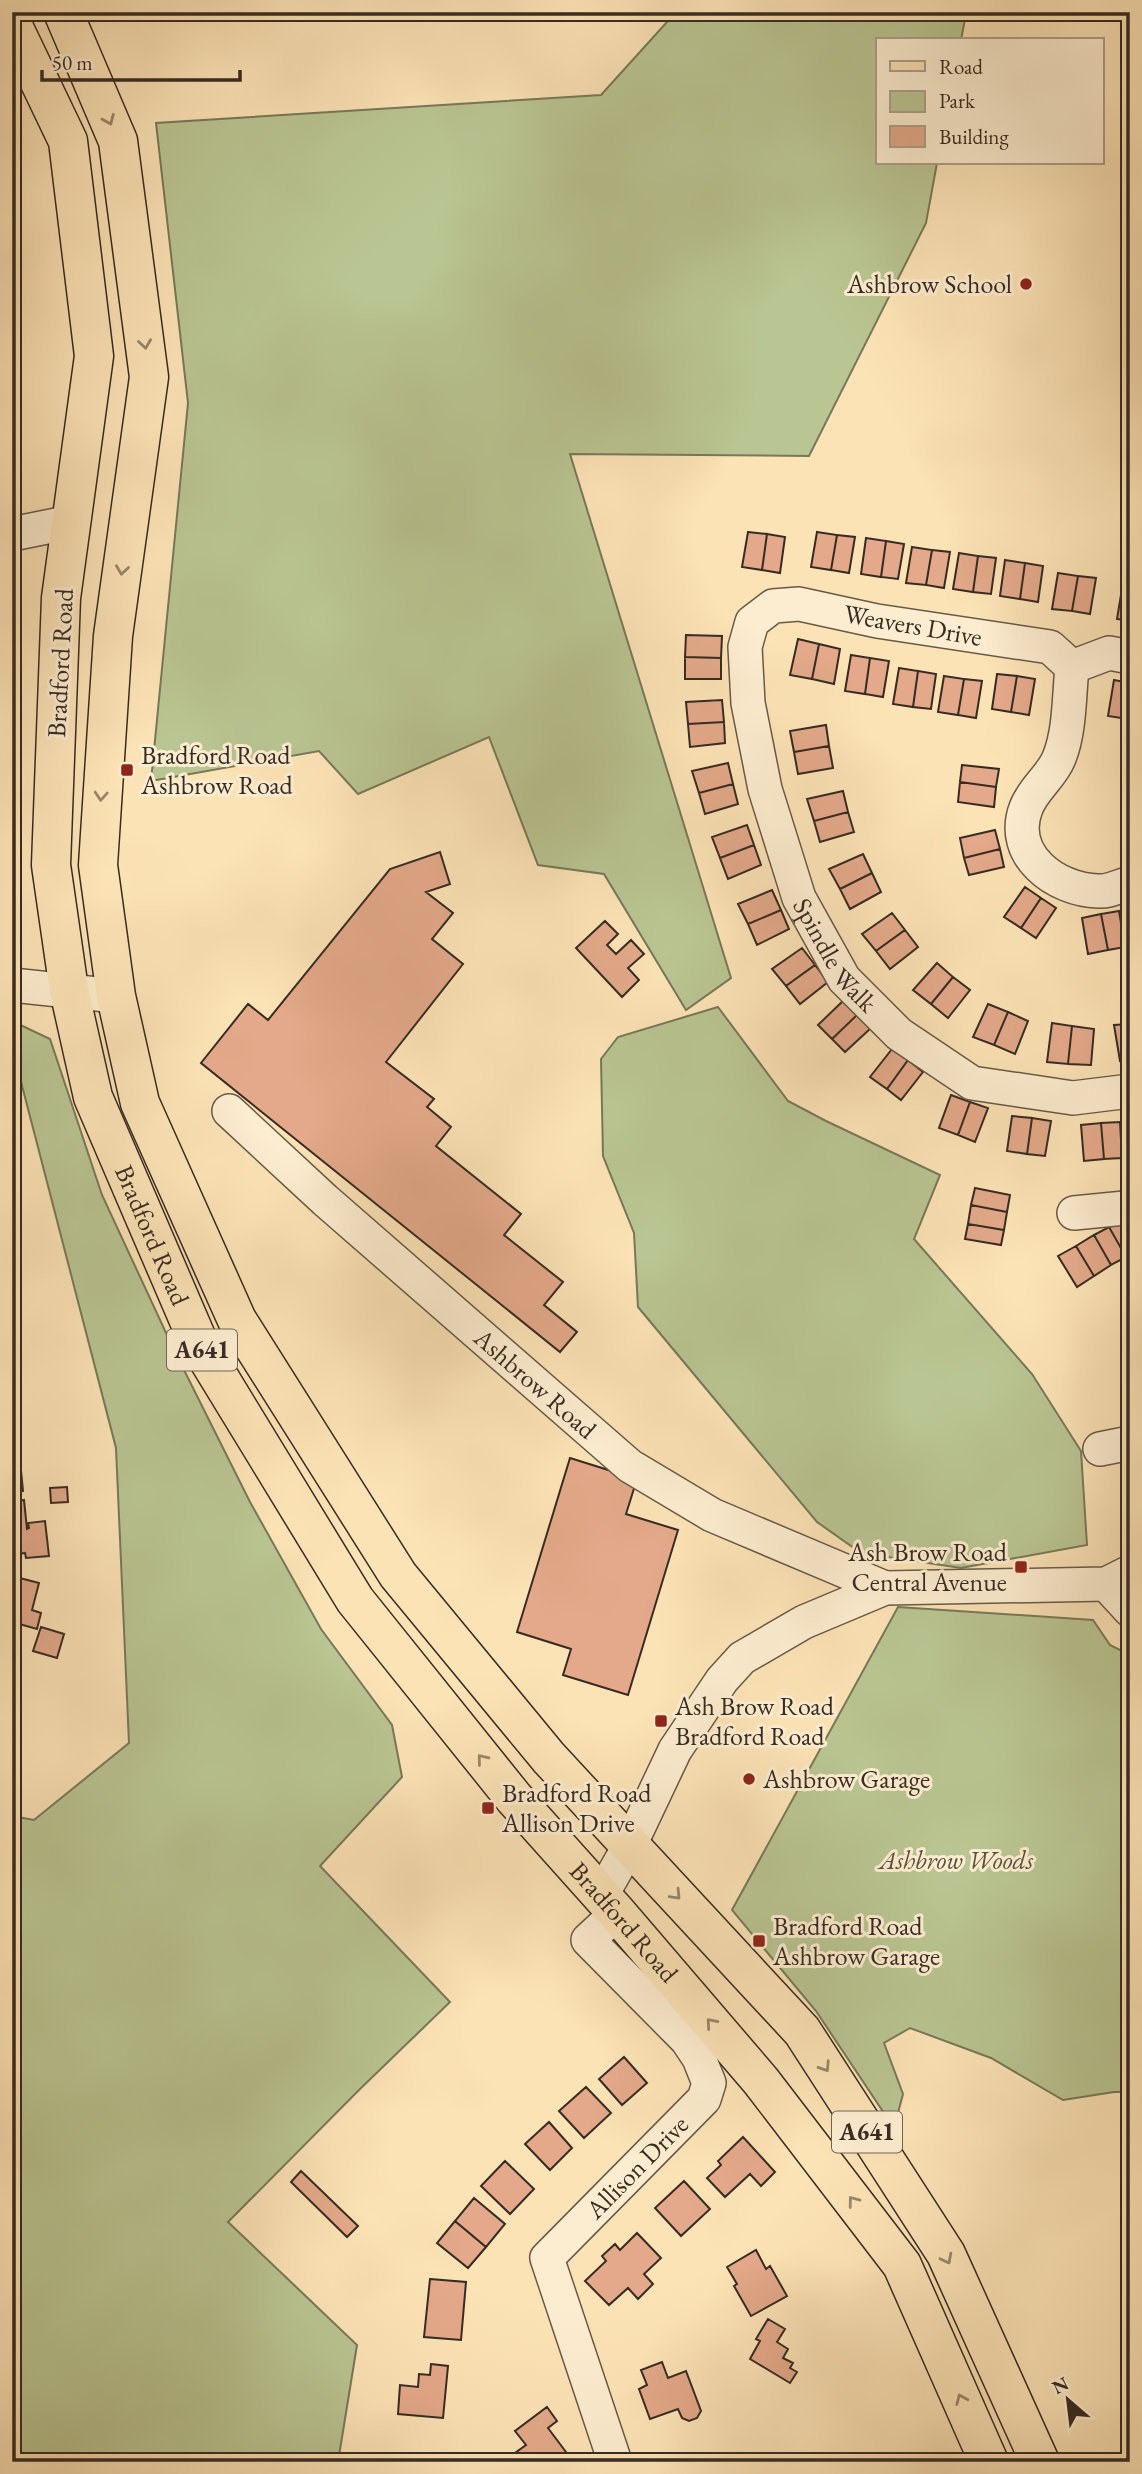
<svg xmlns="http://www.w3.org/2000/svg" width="1142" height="2474" viewBox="0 0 1142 2474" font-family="'EB Garamond',serif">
  <rect width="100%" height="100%" fill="#fce3b6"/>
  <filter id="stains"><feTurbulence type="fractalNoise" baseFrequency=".00286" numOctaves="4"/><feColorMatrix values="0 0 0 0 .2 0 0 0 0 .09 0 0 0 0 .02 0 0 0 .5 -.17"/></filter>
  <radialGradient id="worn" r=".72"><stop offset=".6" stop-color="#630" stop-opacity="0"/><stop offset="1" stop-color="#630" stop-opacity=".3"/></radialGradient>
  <path fill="#b9c592" stroke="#78785a" stroke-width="2" d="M 676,12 L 940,12 L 965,19 L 961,40 L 878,40 L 878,163 L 937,163 L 926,223 L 809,456 L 570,454 L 731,978 L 686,1010 L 604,874 L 538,865 L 489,737 L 358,794 L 319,751 L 151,781 L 188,403 L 156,123 L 601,95 Z
    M 718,1007 L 788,1101 L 826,1121 L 940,1175 L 914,1239 L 1032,1374 L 1081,1451 L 1087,1545 L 961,1568 L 861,1553 L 817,1522 L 638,1307 L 634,1233 L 603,1156 L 601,1059 L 618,1037 Z
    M 12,1021 L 50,1039 L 102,1195 L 174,1350 L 250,1502 L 321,1629 L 392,1725 L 402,1777 L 320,1866 L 450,2002 L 360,2089 L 228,2222 L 357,2345 L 338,2462 L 12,2462 L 12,1816 L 34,1820 L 129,1743 L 116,1448 L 12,1047 Z
    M 898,1607 L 1093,1620 L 1110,1645 L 1130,1655 L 1130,2092 L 1114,2092 L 1063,2100 L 991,2058 L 910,2028 L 884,2043 L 903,2094 L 894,2128 L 816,2011 L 732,1910 Z"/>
  <path fill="#e3a98a" stroke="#372b23" stroke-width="2" d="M 748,532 L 767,534 L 762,570 L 742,567 Z
    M 817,532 L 837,535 L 831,570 L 811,567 Z
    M 767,534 L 785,537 L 780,573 L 762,570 Z
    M 837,535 L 855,537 L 849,573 L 831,570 Z
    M 866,538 L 886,541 L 881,577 L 861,574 Z
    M 886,541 L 904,544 L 898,579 L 881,577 Z
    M 912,547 L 932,550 L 926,585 L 906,583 Z
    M 932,550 L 950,552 L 944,588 L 926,585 Z
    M 959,553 L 978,556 L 973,592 L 953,589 Z
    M 978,556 L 996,558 L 991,594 L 973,592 Z
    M 1005,560 L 1025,563 L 1020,599 L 1000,596 Z
    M 1025,563 L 1043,566 L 1038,602 L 1020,599 Z
    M 1058,573 L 1078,576 L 1072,611 L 1052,609 Z
    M 1078,576 L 1096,578 L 1090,614 L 1072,611 Z
    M 1123,583 L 1130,584 L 1130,621 L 1117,619 Z
    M 686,635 L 722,636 L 721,658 L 685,657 Z
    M 798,639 L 819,644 L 812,679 L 790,675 Z
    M 819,644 L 840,649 L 834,684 L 812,679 Z
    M 851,655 L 870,658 L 865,694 L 845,691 Z
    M 685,657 L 721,658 L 721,679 L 685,679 Z
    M 870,658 L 889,661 L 883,697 L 865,694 Z
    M 899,668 L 918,671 L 913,707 L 893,704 Z
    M 918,671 L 936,674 L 931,709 L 913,707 Z
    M 997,674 L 1017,676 L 1011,712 L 992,709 Z
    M 944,676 L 964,679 L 958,715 L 938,712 Z
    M 1017,676 L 1035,679 L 1029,715 L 1011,712 Z
    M 964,679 L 982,681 L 976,718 L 958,715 Z
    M 1114,680 L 1130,683 L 1128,719 L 1108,716 Z
    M 722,700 L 724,722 L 688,724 L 686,702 Z
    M 724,722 L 725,743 L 690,747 L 688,724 Z
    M 826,725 L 829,746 L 794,752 L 790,731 Z
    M 829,746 L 833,768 L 798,774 L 794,752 Z
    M 728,763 L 733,784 L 699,793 L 692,771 Z
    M 962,765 L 999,769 L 996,787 L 960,782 Z
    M 960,782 L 996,787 L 994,807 L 958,802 Z
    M 733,784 L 738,804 L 705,814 L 699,793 Z
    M 843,791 L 848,812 L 814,821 L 807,799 Z
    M 848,812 L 854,832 L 820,842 L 814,821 Z
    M 747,825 L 754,845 L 720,858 L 712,837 Z
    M 995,830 L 1000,849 L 964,858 L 960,838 Z
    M 754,845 L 761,865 L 728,879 L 720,858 Z
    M 1000,849 L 1004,867 L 969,875 L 964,858 Z
    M 440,852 L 450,884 L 426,892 L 453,913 L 432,939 L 463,964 L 386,1062 L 434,1099 L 427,1107 L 451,1127 L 436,1146 L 521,1214 L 504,1235 L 563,1282 L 544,1305 L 577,1332 L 560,1352 L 201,1063 L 248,1004 L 268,1020 L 390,869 Z
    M 863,854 L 872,873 L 840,889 L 829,869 Z
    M 872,873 L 881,892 L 850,909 L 840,889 Z
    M 1025,887 L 1041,898 L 1021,928 L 1004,917 Z
    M 772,890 L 781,910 L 748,924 L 738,904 Z
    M 1041,898 L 1056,908 L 1036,938 L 1021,928 Z
    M 781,910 L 789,929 L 757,945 L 748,924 Z
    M 1119,911 L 1125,947 L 1108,950 L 1101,914 Z
    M 892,913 L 905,930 L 876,951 L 862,934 Z
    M 1101,914 L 1108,950 L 1088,954 L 1082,918 Z
    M 605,921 L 618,934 L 607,945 L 616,954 L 631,940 L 644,954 L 628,968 L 639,980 L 622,997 L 576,948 Z
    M 905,930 L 918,947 L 890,969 L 876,951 Z
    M 802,948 L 815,965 L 786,986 L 772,969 Z
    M 937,963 L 953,977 L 931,1004 L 913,990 Z
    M 815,965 L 828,982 L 800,1004 L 786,986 Z
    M 953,977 L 970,990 L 948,1018 L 931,1004 Z
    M 844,1000 L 858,1014 L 832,1039 L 818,1025 Z
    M 988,1004 L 1008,1012 L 994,1045 L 973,1037 Z
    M 1008,1012 L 1028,1021 L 1015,1054 L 994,1045 Z
    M 858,1014 L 871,1028 L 845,1052 L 832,1039 Z
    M 1052,1023 L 1072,1026 L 1068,1064 L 1047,1062 Z
    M 1130,1024 L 1130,1059 L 1120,1061 L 1114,1025 Z
    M 1072,1026 L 1094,1029 L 1091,1065 L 1068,1064 Z
    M 892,1049 L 908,1060 L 887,1089 L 870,1077 Z
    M 908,1060 L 923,1072 L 901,1100 L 887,1089 Z
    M 951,1095 L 970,1102 L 958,1135 L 939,1128 Z
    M 970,1102 L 988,1108 L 975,1142 L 958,1135 Z
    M 1012,1116 L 1032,1118 L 1027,1154 L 1007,1151 Z
    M 1032,1118 L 1051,1121 L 1045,1156 L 1027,1154 Z
    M 1120,1122 L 1122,1158 L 1104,1159 L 1101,1123 Z
    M 1101,1123 L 1104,1159 L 1084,1161 L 1081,1125 Z
    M 975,1188 L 1010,1195 L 1007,1212 L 971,1205 Z
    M 971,1205 L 1007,1212 L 1004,1230 L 968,1224 Z
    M 1122,1220 L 1130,1232 L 1130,1254 L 1126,1257 L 1109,1227 Z
    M 968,1224 L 1004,1230 L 1001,1245 L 965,1239 Z
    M 1109,1227 L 1126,1257 L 1111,1265 L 1094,1235 Z
    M 1094,1235 L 1111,1265 L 1094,1276 L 1076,1246 Z
    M 1076,1246 L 1094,1276 L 1077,1287 L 1058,1256 Z
    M 12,1440 L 18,1440 L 23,1491 L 12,1493 Z
    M 570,1458 L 637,1479 L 626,1514 L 678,1530 L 628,1695 L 563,1675 L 571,1649 L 517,1632 Z
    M 67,1487 L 68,1502 L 51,1503 L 50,1488 Z
    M 24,1500 L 27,1529 L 29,1528 L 28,1523 L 45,1521 L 49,1556 L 26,1558 L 25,1553 L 12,1555 L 12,1502 Z
    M 12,1576 L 39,1583 L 32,1610 L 41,1613 L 37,1629 L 12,1622 Z
    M 41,1627 L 64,1634 L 57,1658 L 33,1651 Z
    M 624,2057 L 647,2083 L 622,2105 L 599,2079 Z
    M 586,2087 L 611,2113 L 584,2138 L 559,2111 Z
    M 549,2122 L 572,2148 L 550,2170 L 525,2144 Z
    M 743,2137 L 775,2172 L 761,2186 L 750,2174 L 725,2197 L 707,2178 L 721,2165 L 718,2161 Z
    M 505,2161 L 534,2189 L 510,2214 L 481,2186 Z
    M 301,2171 L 358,2226 L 347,2237 L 291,2182 Z
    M 684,2181 L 710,2209 L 681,2236 L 655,2208 Z
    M 474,2198 L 505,2224 L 486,2247 L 455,2221 Z
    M 455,2221 L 486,2247 L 468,2268 L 437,2243 Z
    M 637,2233 L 661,2258 L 644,2274 L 653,2284 L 638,2299 L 628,2288 L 609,2305 L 585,2281 L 606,2261 L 602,2256 L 615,2244 L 620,2250 Z
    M 756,2250 L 766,2269 L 770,2266 L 787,2296 L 751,2316 L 734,2286 L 737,2284 L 727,2267 Z
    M 430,2279 L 466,2282 L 461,2340 L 424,2337 Z
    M 768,2319 L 785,2329 L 777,2342 L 788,2349 L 783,2358 L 793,2363 L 790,2368 L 797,2372 L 790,2383 L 750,2359 L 760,2341 L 756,2339 Z
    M 662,2362 L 668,2378 L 686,2371 L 701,2411 L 697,2418 L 689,2421 L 682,2418 L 678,2409 L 650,2419 L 639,2389 L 647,2385 L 641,2370 Z
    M 431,2364 L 448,2366 L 443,2418 L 398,2414 L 400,2385 L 418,2387 L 419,2374 L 430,2375 Z
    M 547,2407 L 557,2421 L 548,2428 L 572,2460 L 511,2462 L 508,2458 L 526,2445 L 515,2431 Z"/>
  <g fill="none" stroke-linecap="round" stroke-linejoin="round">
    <defs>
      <g id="minor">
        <path d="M 12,534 L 71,522"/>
        <path d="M 1072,667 L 1109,653 L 1130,657"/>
        <path id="s1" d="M 1130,883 C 1120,886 1108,892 1098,891 C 1056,890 1008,855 1026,808 C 1033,789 1052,776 1059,758 C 1070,731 1069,696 1072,667 L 1050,647 L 877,621 L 799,604 L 773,606 L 752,622 L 745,647 L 748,703 L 765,789 L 799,898 L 844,979 L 899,1034 L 972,1083 L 1073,1098 L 1130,1091"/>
        <path d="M 12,985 L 116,996"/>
        <path id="s2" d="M 229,1111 L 325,1200 L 630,1466 L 712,1515 L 885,1588"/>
        <path d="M 1074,1213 L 1125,1208 L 1130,1205"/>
        <path d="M 1100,1449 L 1130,1443"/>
        <path d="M 1106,1584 L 1130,1610"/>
        <path d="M 601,1896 L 630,1845 L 675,1750 L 722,1680 L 742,1658 L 804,1622 L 885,1588 L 1106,1584 L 1130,1572"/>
        <path id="s3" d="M 615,2462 L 547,2258 L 704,2099 L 709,2083 L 699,2058 L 687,2040 L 588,1940 L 617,1913"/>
      </g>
      <g id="major">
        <path d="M 63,12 L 118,141 L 149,377 L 113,636 L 98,865 L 116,996 L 140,1103 L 237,1320 L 398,1575 L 549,1758 L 802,2031 L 946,2254 L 1040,2462"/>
        <path id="s4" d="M 12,24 L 68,141 L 94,356 L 61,598 L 51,865 L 69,990 L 93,1097 L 200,1346 L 355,1600 L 514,1798 L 617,1913 L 761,2081 L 902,2265 L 989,2462"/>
      </g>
    </defs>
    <use href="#minor" stroke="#685948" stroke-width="36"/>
    <use href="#major" stroke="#372b23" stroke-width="41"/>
    <use href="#minor" stroke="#fdedd0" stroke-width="33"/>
    <use href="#major" stroke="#fce3b6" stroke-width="38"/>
  </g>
  <defs><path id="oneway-chevron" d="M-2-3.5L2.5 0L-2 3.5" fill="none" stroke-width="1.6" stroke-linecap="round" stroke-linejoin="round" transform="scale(1.75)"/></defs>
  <g stroke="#9a876c">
    <use href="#oneway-chevron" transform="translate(109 120) rotate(67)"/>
    <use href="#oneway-chevron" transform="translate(145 344) rotate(82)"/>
    <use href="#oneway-chevron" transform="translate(122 570) rotate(98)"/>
    <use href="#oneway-chevron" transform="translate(101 796) rotate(94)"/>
    <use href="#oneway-chevron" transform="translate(482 1759) rotate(-129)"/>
    <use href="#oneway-chevron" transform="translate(676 1895) rotate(47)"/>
    <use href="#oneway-chevron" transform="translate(711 2023) rotate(-131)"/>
    <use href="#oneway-chevron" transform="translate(825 2067) rotate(57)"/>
    <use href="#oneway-chevron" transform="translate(853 2201) rotate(-127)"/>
    <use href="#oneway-chevron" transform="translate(947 2259) rotate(63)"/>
    <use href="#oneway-chevron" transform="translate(961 2399) rotate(-114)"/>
  </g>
  <g fill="#8f2418" stroke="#fdedd0" stroke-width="2.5">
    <circle cx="1026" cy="284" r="7"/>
    <rect x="120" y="763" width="14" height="14" rx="3.5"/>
    <rect x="1014" y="1560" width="14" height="14" rx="3.5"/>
    <rect x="654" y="1714" width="14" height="14" rx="3.5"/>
    <circle cx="749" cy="1779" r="7"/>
    <rect x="481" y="1801" width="14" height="14" rx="3.5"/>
    <rect x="752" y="1934" width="14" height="14" rx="3.5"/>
  </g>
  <g text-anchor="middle" stroke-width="6" stroke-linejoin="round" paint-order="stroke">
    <g fill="#fdedd0" stroke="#726557" stroke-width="2">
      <rect x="167" y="1329.5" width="70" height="41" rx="5"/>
      <rect x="832" y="2111.5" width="70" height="41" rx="5"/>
    </g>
    <g font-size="24" font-weight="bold" fill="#372b23">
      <text x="202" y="1358">A641</text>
      <text x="867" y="2140">A641</text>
    </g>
    <g font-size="26" fill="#372b23" stroke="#fdedd0" text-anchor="start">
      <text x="1012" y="293" text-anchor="end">Ashbrow School</text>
      <text x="141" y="764">Bradford Road<tspan x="141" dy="30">Ashbrow Road</tspan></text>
      <text x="1007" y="1561" text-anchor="end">Ash Brow Road<tspan x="1007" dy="30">Central Avenue</tspan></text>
      <text x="675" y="1715">Ash Brow Road<tspan x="675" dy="30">Bradford Road</tspan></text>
      <text x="763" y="1788">Ashbrow Garage</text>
      <text x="502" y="1802">Bradford Road<tspan x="502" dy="30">Allison Drive</tspan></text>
      <text x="773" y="1935">Bradford Road<tspan x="773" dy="30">Ashbrow Garage</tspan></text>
    </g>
    <g font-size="26" fill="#372b23" stroke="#fdedd0">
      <text transform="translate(913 625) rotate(10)" y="9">Weavers Drive</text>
      <text transform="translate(60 663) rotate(-87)" y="9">Bradford Road</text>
      <text dy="9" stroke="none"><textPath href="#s1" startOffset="1003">Spindle Walk</textPath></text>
      <text dy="9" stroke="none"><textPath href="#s4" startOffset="1244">Bradford Road</textPath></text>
      <text dy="9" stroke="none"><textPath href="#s2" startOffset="410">Ashbrow Road</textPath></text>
      <text dy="9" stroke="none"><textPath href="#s4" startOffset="2082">Bradford Road</textPath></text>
      <text dy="9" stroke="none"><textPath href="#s3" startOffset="343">Allison Drive</textPath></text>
    </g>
    <g font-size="26" font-style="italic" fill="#58523f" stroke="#fdedd0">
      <text x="956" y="1869">Ashbrow Woods</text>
    </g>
  </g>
  <rect width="1142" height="2474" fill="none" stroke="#fce3b6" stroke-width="42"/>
  <rect x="14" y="14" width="1114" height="2446" fill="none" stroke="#372b23" stroke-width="3.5"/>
  <rect x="21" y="21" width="1100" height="2432" fill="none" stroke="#372b23" stroke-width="2"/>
  <rect x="876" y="38" width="228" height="126" fill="#fdedd0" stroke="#ae9f8b" stroke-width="2"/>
  <rect x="890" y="61" width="35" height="10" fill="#fce3b6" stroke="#ae9f8b" stroke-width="2"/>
  <text x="939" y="74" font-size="21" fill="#372b23">Road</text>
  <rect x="890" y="91" width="35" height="21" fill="#b9c592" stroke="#ae9f8b" stroke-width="2"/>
  <text x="939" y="108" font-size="21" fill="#372b23">Park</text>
  <rect x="890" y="126" width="35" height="21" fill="#e3a98a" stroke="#ae9f8b" stroke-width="2"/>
  <text x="939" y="144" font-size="21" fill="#372b23">Building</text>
  <g transform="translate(1068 2400) rotate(332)" stroke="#fdedd0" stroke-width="5" paint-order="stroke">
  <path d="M0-5L12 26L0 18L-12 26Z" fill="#372b23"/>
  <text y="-10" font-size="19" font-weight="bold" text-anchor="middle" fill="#372b23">N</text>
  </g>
  <path d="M42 70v10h198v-10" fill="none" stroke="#372b23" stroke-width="3.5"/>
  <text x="52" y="70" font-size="21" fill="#372b23" stroke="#fdedd0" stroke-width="5" paint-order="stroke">50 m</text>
  <rect width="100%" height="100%" filter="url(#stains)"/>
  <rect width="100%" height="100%" fill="url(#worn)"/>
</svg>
